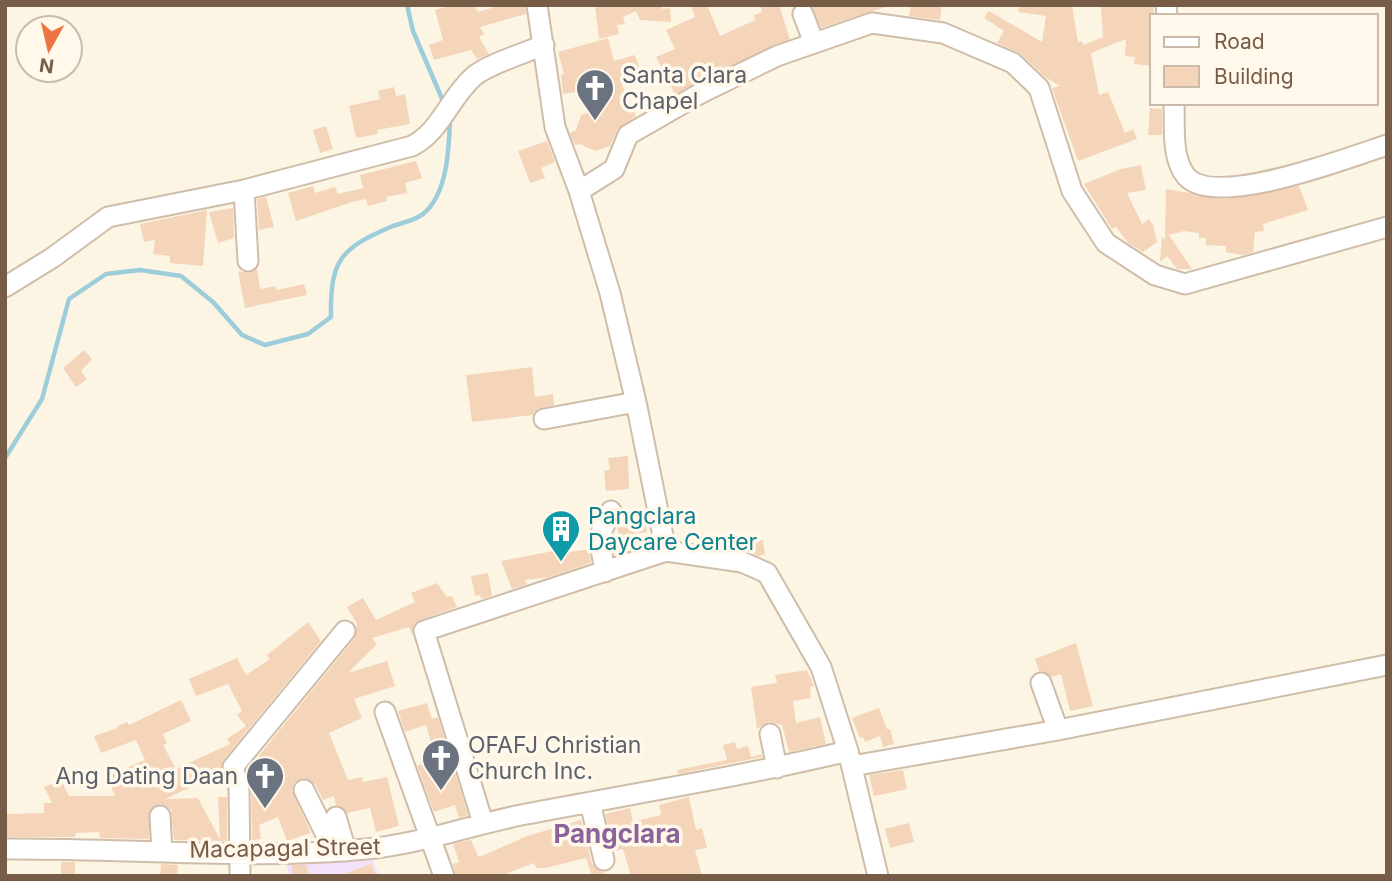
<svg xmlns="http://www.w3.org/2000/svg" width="1392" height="881" viewBox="0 0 1392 881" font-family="Inter,sans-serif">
  <rect width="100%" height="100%" fill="#fdf5e4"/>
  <path fill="#f2e1f9" d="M 305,858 L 373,860 L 379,876 L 290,876 L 286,864 Z"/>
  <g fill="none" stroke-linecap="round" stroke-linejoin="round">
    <path stroke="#9dccda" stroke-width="4.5" d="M 407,5 L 413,31 L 443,101
      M 5,458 L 42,399 L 69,299 L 106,274 L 140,270 L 181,276 L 213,302 L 242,335 L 265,345 L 308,334 L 331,317 C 330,259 341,248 393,226 C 402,223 416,220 423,214 C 448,194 449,147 450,118"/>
  </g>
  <path fill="#f4d5ba" d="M 453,5 L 474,5 L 478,12 L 502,5 L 525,5 L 526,14 L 480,27 L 484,34 L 479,37 L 489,54 L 477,59 L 471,50 L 434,60 L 429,45 L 443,40 L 435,10 Z
    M 595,5 L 662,5 L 662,9 L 670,8 L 671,22 L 640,20 L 636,11 L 623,17 L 625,24 L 617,25 L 619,34 L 599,39 Z
    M 691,5 L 707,5 L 720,36 L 755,20 L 754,15 L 762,12 L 760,5 L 779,5 L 790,39 L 675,94 L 656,57 L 675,49 L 666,30 L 695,17 Z
    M 811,5 L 884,5 L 885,7 L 821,28 Z
    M 911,5 L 942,5 L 940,20 L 909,16 Z
    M 1019,5 L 1072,5 L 1078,42 L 1082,41 L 1083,45 L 1103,37 L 1101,5 L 1154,5 L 1152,66 L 1134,64 L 1135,57 L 1125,56 L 1126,39 L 1091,53 L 1099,95 L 1108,92 L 1125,133 L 1133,129 L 1137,139 L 1078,161 L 1052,88 L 1060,86 L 1045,77 L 1021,54 L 997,43 L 1004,31 L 984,18 L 989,11 L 1042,42 L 1046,16 L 1018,12 Z
    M 608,38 L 614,61 L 635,55 L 643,78 L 622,85 L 636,116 L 617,130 L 610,146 L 595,151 L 580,144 L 575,145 L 570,133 L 576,130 L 581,115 L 590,112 L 584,91 L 563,94 L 561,75 L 564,74 L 558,52 Z
    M 394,87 L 396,96 L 405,94 L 410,124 L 377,130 L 378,134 L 356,138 L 349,106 L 380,99 L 378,91 Z
    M 1150,108 L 1162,109 L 1162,135 L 1148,135 Z
    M 326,126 L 333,149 L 320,153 L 313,130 Z
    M 547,141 L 555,162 L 541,168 L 545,178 L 530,183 L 518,151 Z
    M 416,161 L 422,178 L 405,183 L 407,193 L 386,197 L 387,201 L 368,206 L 366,199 L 352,202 L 296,221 L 288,193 L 313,186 L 315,193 L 335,187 L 338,194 L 363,188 L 360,175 Z
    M 1141,165 L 1146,190 L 1127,193 L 1142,224 L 1149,219 L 1153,225 L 1157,242 L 1143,252 L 1128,243 L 1116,227 L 1112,229 L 1084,184 L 1121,169 Z
    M 1299,186 L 1308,210 L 1263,224 L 1264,231 L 1255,232 L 1253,252 L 1243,255 L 1226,252 L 1226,246 L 1206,245 L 1206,238 L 1199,238 L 1199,233 L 1184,231 L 1169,235 L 1192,269 L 1177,269 L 1167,256 L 1160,262 L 1162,237 L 1165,240 L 1166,189 L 1225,199 Z
    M 266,197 L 274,227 L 259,230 L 257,199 Z
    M 233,208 L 234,238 L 218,243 L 209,212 Z
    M 207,210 L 203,266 L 170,263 L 170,256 L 153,254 L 155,240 L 144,242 L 140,224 Z
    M 257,269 L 260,289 L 276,286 L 277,290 L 304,284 L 307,295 L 245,308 L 238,271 L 249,273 Z
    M 84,350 L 92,359 L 81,371 L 87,379 L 76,387 L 63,368 Z
    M 532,367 L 535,397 L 553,394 L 554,405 L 537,409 L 533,415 L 472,422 L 466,375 Z
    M 628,456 L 629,489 L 606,491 L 604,470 L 610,470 L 608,458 Z
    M 643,508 L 647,532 L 619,536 L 617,527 L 623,511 Z
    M 763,540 L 765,554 L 758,556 L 746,550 L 745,543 Z
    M 569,548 L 570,552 L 589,549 L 591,563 L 549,577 L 525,580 L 527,584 L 512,589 L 501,561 Z
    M 488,573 L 492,596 L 481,599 L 480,595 L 475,596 L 471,576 Z
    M 437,583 L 447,597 L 452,596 L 457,607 L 420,620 L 415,623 L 412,634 L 409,627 L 372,638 L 377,644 L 348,673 L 387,661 L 395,686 L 354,699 L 362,718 L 329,733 L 348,780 L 362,777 L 363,782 L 387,777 L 399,826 L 376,832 L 370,808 L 347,813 L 336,805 L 334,796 L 323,800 L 315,784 L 304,778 L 294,783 L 292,790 L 311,833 L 287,841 L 278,817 L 259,825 L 261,839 L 252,840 L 251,787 L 247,770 L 354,639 L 357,624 L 347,607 L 363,598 L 376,620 L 415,602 L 411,593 Z
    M 308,622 L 321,641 L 224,759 L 222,773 L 165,799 L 198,798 L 220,839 L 218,797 L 227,797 L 227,841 L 174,840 L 171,810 L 160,804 L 149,811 L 149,839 L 100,838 L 99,832 L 76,833 L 75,837 L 5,837 L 5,814 L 44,813 L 44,803 L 52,803 L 44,787 L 61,780 L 69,796 L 115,796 L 106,776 L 145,760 L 136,740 L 101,753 L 94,736 L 118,728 L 117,726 L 127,722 L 129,725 L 181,700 L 191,721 L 163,734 L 167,743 L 163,745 L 176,769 L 230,744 L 227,739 L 246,726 L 237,715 L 242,711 L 228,684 L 196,696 L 189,679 L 237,658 L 246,675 L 270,659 L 267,655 Z
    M 1076,643 L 1093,706 L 1070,711 L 1061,674 L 1051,677 L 1039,671 L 1035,659 Z
    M 807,670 L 814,686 L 810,687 L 811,698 L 793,701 L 796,723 L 820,717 L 826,744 L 789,752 L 782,725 L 768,722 L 757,729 L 751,687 L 777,683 L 775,675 Z
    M 427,703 L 432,719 L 438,717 L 468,815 L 459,818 L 455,805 L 434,812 L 417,766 L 436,759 L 426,725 L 405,732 L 398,711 Z
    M 879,708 L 887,729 L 890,729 L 894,744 L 883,747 L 880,736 L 865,742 L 863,737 L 860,738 L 852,718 Z
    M 735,742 L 737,749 L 748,746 L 751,757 L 762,754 L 762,757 L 678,774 L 677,770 L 727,760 L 723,745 Z
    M 903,770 L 907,789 L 874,796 L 869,775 Z
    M 689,797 L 696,830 L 702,828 L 707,848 L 695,850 L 702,876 L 631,876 L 623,849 L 614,851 L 605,814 L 630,808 L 633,822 L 661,815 L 659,805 Z
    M 581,820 L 592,864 L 608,876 L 592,876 L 586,858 L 546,868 L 536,868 L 534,863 L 500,876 L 456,876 L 453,864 L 459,862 L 453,844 L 471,840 L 478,856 L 482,856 L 527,836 Z
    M 909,823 L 914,842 L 890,848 L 885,829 Z
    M 61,862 L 75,862 L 75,876 L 61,876 Z
    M 161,864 L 178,865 L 177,876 L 160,876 Z
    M 371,864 L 376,876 L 342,876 L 342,875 Z
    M 291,865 L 306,865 L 310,876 L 294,876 Z"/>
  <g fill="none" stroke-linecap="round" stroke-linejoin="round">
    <defs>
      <path id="minor" d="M 537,5 L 555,127 L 579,191 L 610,293 L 636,402 L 666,551
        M 1166,5 L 1167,16
        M 803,14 L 814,43
        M 1174,103 C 1175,126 1171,158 1186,176 C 1214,210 1350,157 1387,145
        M 244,190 L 248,261
        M 579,191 L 614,169 L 628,135 L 701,93 L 777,56 L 872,23 L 943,33 L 1013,63 L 1039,88 L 1072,191 L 1106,243 L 1155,275 L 1185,284 L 1387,227
        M 5,287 L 52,258 L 108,217 L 244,190 L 412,146 C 440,132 449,99 473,77 C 488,64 525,53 544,45
        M 544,419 L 636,402
        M 605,572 L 599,537 L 611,511
        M 1041,683 L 1058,730
        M 385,712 L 444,876
        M 770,734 L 777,768
        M 852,766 L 1058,730 L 1387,665
        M 304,790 L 334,851
        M 590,803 L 604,860
        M 160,816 L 162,851
        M 336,817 L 346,851
        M 483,823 L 424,631 L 666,551 L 742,562 L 767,573 L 821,667 L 848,751 L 878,876
        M 5,849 C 125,848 247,860 366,849 C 419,844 468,826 521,815 C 630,794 740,777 848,751
        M 240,876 L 239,787 L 233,767 L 345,631"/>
    </defs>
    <use href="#minor" stroke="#cfbdaa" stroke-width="23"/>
    <use href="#minor" stroke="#fff" stroke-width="19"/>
  </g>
  <defs>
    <symbol id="church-pin" viewBox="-11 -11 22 30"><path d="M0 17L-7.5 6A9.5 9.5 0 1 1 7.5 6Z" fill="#6b7280" stroke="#fff8eb"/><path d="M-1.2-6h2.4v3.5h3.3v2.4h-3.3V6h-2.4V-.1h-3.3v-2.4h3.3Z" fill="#fff"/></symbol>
    <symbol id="building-pin" viewBox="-11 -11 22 30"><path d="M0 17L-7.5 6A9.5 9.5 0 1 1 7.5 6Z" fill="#0f9aa8" stroke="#fff8eb"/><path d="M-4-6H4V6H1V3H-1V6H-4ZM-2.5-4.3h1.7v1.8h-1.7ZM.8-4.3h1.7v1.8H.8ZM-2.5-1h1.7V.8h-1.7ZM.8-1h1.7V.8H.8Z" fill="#fff"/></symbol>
  </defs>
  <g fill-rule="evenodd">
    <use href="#church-pin" x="573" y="66" width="44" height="60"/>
    <use href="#building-pin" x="539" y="507" width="44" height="60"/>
    <use href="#church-pin" x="419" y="736" width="44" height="60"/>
    <use href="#church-pin" x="243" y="754" width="44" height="60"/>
  </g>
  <g text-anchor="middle" stroke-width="7" stroke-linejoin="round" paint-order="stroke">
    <g font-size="23" fill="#5b616d" stroke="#fff8eb" text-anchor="start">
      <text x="622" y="83">Santa Clara<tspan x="622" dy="26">Chapel</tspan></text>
      <text x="468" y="753">OFAFJ Christian<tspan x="468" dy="26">Church Inc.</tspan></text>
      <text x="238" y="784" text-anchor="end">Ang Dating Daan</text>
    </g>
    <g font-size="23" fill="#0d838f" stroke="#fff8eb" text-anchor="start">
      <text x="588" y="524">Pangclara<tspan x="588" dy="26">Daycare Center</tspan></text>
    </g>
    <g font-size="23" fill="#775c48" stroke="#fff8eb">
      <text transform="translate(285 848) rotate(-1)" y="8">Macapagal Street</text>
    </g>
    <g font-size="26" font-weight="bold" fill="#8c649a" stroke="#fff8eb">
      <text x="617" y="843">Pangclara</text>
    </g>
  </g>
  <rect width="1392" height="881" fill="none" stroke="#775c48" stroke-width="14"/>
  <rect x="1150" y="14" width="228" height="91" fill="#fff8eb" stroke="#c9baaa" stroke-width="2"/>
  <rect x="1164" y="37" width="35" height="10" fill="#ffffff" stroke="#c9baaa" stroke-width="2"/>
  <text x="1214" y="49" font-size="21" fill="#775c48">Road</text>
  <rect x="1164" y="66" width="35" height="21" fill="#f4d5ba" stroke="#c9baaa" stroke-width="2"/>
  <text x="1214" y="84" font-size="21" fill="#775c48">Building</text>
  <g transform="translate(49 49) rotate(188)"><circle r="33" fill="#fff8eb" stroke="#c9baaa" stroke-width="2"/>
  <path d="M0-5L12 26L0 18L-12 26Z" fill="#ec7544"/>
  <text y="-10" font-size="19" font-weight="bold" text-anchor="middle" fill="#775c48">N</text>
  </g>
</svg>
